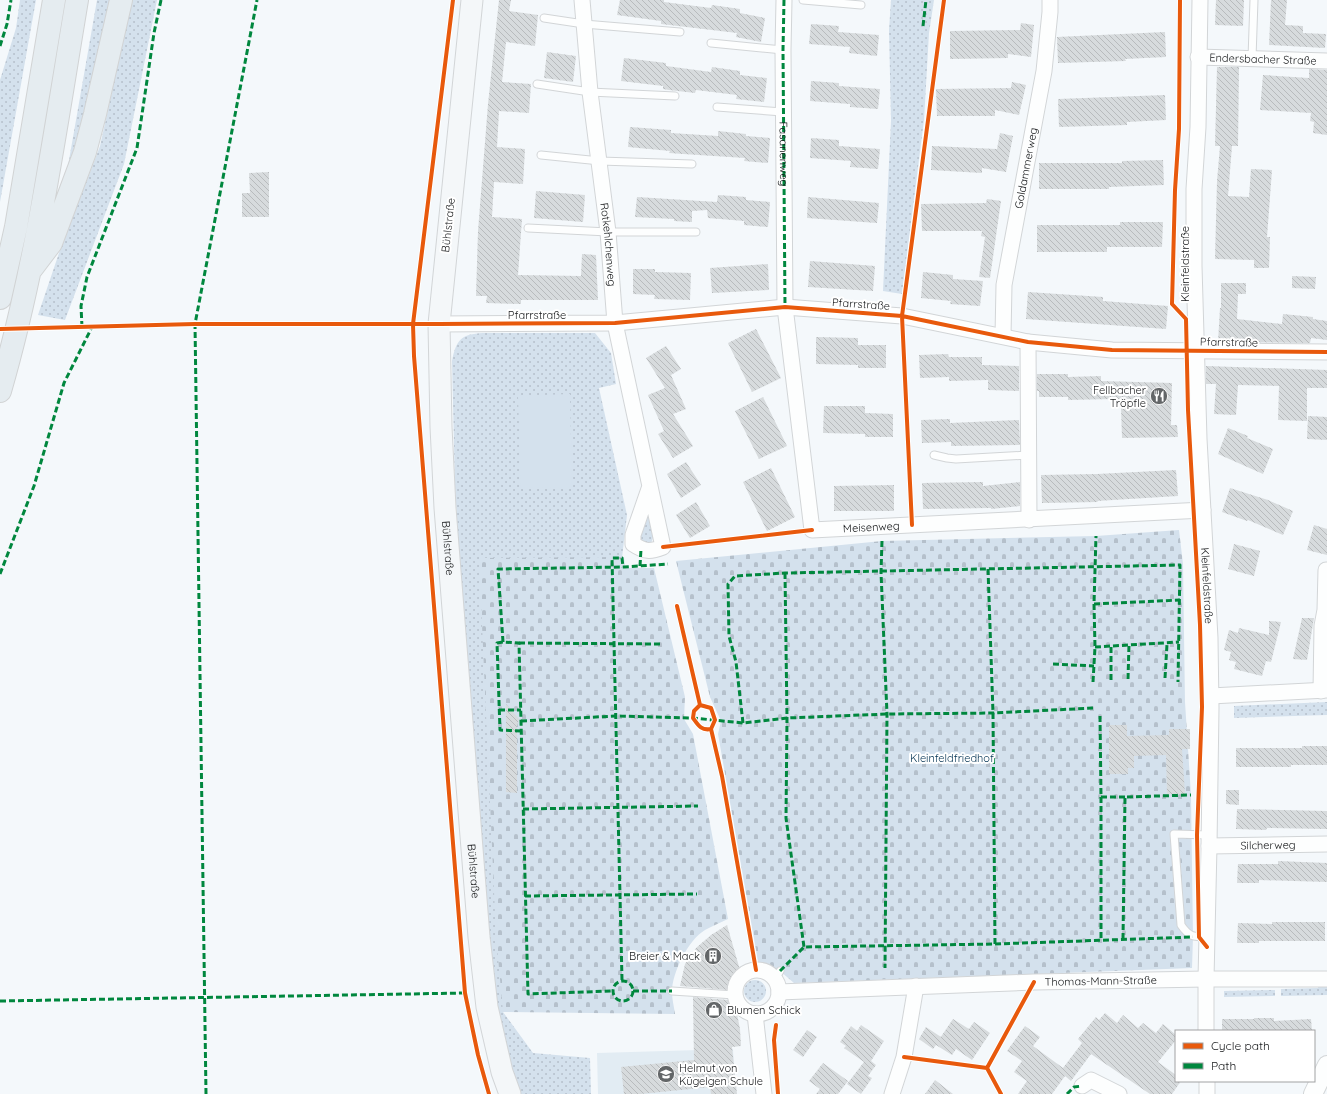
<svg xmlns="http://www.w3.org/2000/svg" width="1327" height="1094" viewBox="0 0 1327 1094" font-family="Quicksand,sans-serif">
  <defs>
    <pattern id="green-dots" width="8" height="8" patternUnits="userSpaceOnUse"><rect width="8" height="8" fill="#d4e1ed"/><path d="M2 2h.1M6 6h.1" fill="none" stroke="#b5c0cb" stroke-width="1.8" stroke-linecap="round"/></pattern>
    <pattern id="cemetery-stones" width="16" height="16" patternUnits="userSpaceOnUse"><rect width="16" height="16" fill="#d4e1ed"/><path d="M2 7V4a2 2 0 0 1 4 0v3zM10 15v-3a2 2 0 0 1 4 0v3z" fill="#b5c0cb"/></pattern>
    <pattern id="building-back-hatch" width="6" height="6" patternUnits="userSpaceOnUse"><rect width="6" height="6" fill="#d7dbdd"/><path d="M-1 5l2 2M0 0l6 6M5-1l2 2" fill="none" stroke="#b8bbbd"/></pattern>
  </defs>
  <rect width="100%" height="100%" fill="#f4f8fb"/>
  <path fill="#e2ecf3" d="M 733,1049 L 736,1094 L 598,1094 L 597,1053 Z"/>
  <path fill="url(#green-dots)" d="M 20,0 L 36,0 L 0,202 L 0,80 L 16,28 Z
    M 97,0 L 111,0 L 78,138 L 65,183 Z
    M 132,0 L 157,0 L 124,164 L 65,320 L 38,315 L 59,253 L 100,146 Z
    M 891,0 L 934,0 L 929,33 L 924,120 L 902,294 L 883,291 L 891,121 L 889,30 Z
    M 483,333 L 595,333 L 611,353 L 616,384 L 599,388 L 627,515 L 622,558 L 503,1012 L 533,1053 L 590,1058 L 591,1094 L 520,1094 L 509,1067 L 495,1015 L 463,613 L 455,487 L 452,361 C 456,340 461,334 483,333 Z
    M 648,517 L 650,518 L 653,537 L 651,544 L 646,545 L 640,540 L 644,518 Z
    M 1327,702 L 1327,715 L 1234,718 L 1234,706 Z
    M744 991a11 11 0 1 1 22 0a11 11 0 1 1-22 0Z
    M 1318,983 L 1327,984 L 1327,995 L 1281,996 L 1281,989 L 1318,988 Z
    M 1275,990 L 1275,996 L 1224,997 L 1224,991 Z"/>
  <path fill="url(#cemetery-stones)" d="M 1179,530 L 1183,564 L 1185,702 L 1191,795 L 1193,937 L 1192,968 L 794,983 L 780,971 L 759,967 L 718,734 L 721,721 L 710,697 L 676,561 L 882,541 L 1096,536 Z
    M 624,557 L 625,568 L 654,568 L 685,697 L 684,719 L 693,734 L 728,919 C 720,923 712,926 705,930 C 688,940 672,973 672,992 C 672,999 674,1007 675,1014 L 503,1012 L 496,935 L 479,558 Z"/>
  <path fill="#d4e1ed" d="M 570,394 L 572,487 L 521,488 L 518,396 Z"/>
  <path fill="url(#building-back-hatch)" d="M 499,0 L 511,0 L 509,11 L 538,15 L 535,46 L 506,42 L 502,82 L 531,84 L 529,113 L 499,111 L 497,147 L 525,149 L 523,184 L 494,182 L 492,217 L 522,219 L 518,275 L 581,276 L 582,254 L 596,255 L 598,300 L 521,300 L 521,304 L 486,303 L 487,296 L 476,296 L 478,231 L 488,104 Z
    M 620,0 L 664,0 L 664,2 L 711,8 L 712,5 L 740,9 L 740,13 L 765,18 L 761,42 L 736,37 L 737,33 L 661,24 L 661,21 L 617,15 Z
    M 1216,0 L 1244,0 L 1243,26 L 1215,25 Z
    M 1271,0 L 1287,0 L 1285,25 L 1303,26 L 1303,33 L 1326,34 L 1325,48 L 1269,45 Z
    M 1021,23 L 1034,25 L 1031,57 L 1008,54 L 1008,58 L 950,59 L 950,31 L 1020,30 Z
    M 811,24 L 839,26 L 838,32 L 879,35 L 877,56 L 849,53 L 850,47 L 809,44 Z
    M 1165,32 L 1166,57 L 1125,59 L 1126,61 L 1058,63 L 1057,37 Z
    M 547,52 L 576,56 L 573,82 L 544,78 Z
    M 624,58 L 666,63 L 666,66 L 711,72 L 712,67 L 740,71 L 740,75 L 767,78 L 764,102 L 736,99 L 737,95 L 696,90 L 695,93 L 669,90 L 663,89 L 663,86 L 621,81 Z
    M 1217,67 L 1239,67 L 1238,146 L 1232,146 L 1228,196 L 1249,197 L 1251,169 L 1272,170 L 1267,237 L 1270,237 L 1269,268 L 1254,268 L 1254,260 L 1215,259 L 1217,181 L 1220,146 L 1215,146 Z
    M 1309,69 L 1327,70 L 1327,135 L 1313,133 L 1314,122 L 1310,121 L 1311,113 L 1260,110 L 1263,75 L 1309,78 Z
    M 811,81 L 839,83 L 839,86 L 880,89 L 878,109 L 850,107 L 850,104 L 810,101 Z
    M 1012,82 L 1026,85 L 1019,115 L 995,110 L 995,116 L 937,116 L 936,89 L 1011,88 Z
    M 1165,95 L 1166,120 L 1127,122 L 1127,125 L 1059,127 L 1058,99 Z
    M 630,127 L 671,130 L 671,133 L 718,136 L 718,131 L 746,134 L 746,136 L 770,138 L 768,163 L 744,161 L 745,158 L 683,154 L 669,153 L 670,151 L 628,147 Z
    M 1000,133 L 1013,136 L 1006,172 L 982,168 L 982,173 L 931,170 L 932,146 L 997,149 Z
    M 811,138 L 839,140 L 839,146 L 880,149 L 878,169 L 850,167 L 851,161 L 810,158 Z
    M 1163,160 L 1164,185 L 1109,187 L 1109,189 L 1039,189 L 1039,163 L 1122,163 L 1122,161 Z
    M 269,172 L 269,217 L 242,217 L 242,193 L 250,193 L 249,173 Z
    M 536,191 L 585,195 L 583,222 L 534,218 Z
    M 718,195 L 746,197 L 746,200 L 770,202 L 768,227 L 744,225 L 744,221 L 708,218 L 707,210 L 692,211 L 692,222 L 674,221 L 674,219 L 635,217 L 637,197 L 717,202 Z
    M 808,197 L 879,203 L 877,223 L 807,218 Z
    M 987,199 L 1001,201 L 990,278 L 979,277 L 985,237 L 981,236 L 982,231 L 922,231 L 921,204 L 986,203 Z
    M 1120,222 L 1163,222 L 1162,247 L 1107,247 L 1107,252 L 1037,252 L 1037,225 L 1120,225 Z
    M 810,261 L 875,266 L 873,291 L 808,287 Z
    M 768,264 L 769,290 L 712,293 L 710,268 Z
    M 633,269 L 655,269 L 655,272 L 691,273 L 690,300 L 654,299 L 655,295 L 633,294 Z
    M 923,272 L 953,275 L 953,279 L 983,281 L 980,306 L 950,304 L 951,301 L 921,298 Z
    M 1292,276 L 1316,277 L 1315,289 L 1292,288 Z
    M 1221,283 L 1246,283 L 1246,294 L 1238,294 L 1237,319 L 1282,324 L 1283,314 L 1313,317 L 1313,319 L 1327,321 L 1327,340 L 1311,338 L 1310,343 L 1218,342 L 1220,308 L 1221,308 Z
    M 1028,292 L 1103,297 L 1103,301 L 1168,306 L 1166,329 L 1026,319 Z
    M 756,329 L 781,378 L 752,392 L 728,343 Z
    M 816,337 L 858,338 L 858,345 L 886,345 L 886,368 L 858,368 L 858,365 L 816,364 Z
    M 666,346 L 681,369 L 671,375 L 686,409 L 673,414 L 693,446 L 673,458 L 658,434 L 664,431 L 648,395 L 665,388 L 646,358 Z
    M 948,354 L 949,357 L 982,357 L 982,365 L 1019,366 L 1019,391 L 988,390 L 988,380 L 949,381 L 949,377 L 920,378 L 919,355 Z
    M 1206,366 L 1327,370 L 1327,388 L 1307,388 L 1307,421 L 1278,420 L 1279,386 L 1238,385 L 1236,415 L 1214,414 L 1216,384 L 1206,384 Z
    M 1037,374 L 1068,374 L 1068,377 L 1101,376 L 1101,381 L 1172,383 L 1171,425 L 1177,425 L 1178,437 L 1122,438 L 1121,407 L 1112,407 L 1113,399 L 1068,400 L 1068,397 L 1039,397 L 1039,391 L 1037,391 Z
    M 763,397 L 787,446 L 759,459 L 735,411 Z
    M 824,406 L 865,406 L 865,413 L 893,414 L 893,437 L 865,437 L 865,434 L 823,433 Z
    M 1308,416 L 1327,417 L 1327,440 L 1307,439 Z
    M 950,419 L 950,423 L 1019,420 L 1020,445 L 951,446 L 951,442 L 922,443 L 921,420 Z
    M 1228,428 L 1248,436 L 1247,438 L 1273,449 L 1263,474 L 1218,454 Z
    M 686,462 L 701,485 L 681,498 L 667,474 Z
    M 771,468 L 795,517 L 767,531 L 743,482 Z
    M 1176,470 L 1178,496 L 1097,501 L 1098,502 L 1042,503 L 1041,475 L 1097,474 Z
    M 983,482 L 983,486 L 1020,482 L 1020,506 L 991,509 L 991,508 L 923,509 L 922,483 Z
    M 894,485 L 894,511 L 834,511 L 834,486 Z
    M 1230,488 L 1268,500 L 1293,511 L 1283,535 L 1248,520 L 1247,521 L 1222,512 Z
    M 696,502 L 710,526 L 690,538 L 676,515 Z
    M 1314,525 L 1327,529 L 1327,555 L 1307,550 Z
    M 1234,544 L 1260,551 L 1254,576 L 1228,569 Z
    M 1302,618 L 1314,618 L 1307,660 L 1293,659 Z
    M 1269,621 L 1281,622 L 1271,662 L 1266,661 L 1262,676 L 1234,669 L 1236,662 L 1229,660 L 1231,652 L 1224,650 L 1229,630 L 1238,633 L 1239,628 L 1269,635 Z
    M 506,704 L 519,719 L 517,726 L 517,793 L 506,792 Z
    M 1109,725 L 1127,725 L 1127,736 L 1169,735 L 1169,729 L 1190,729 L 1190,749 L 1182,749 L 1185,794 L 1167,794 L 1166,755 L 1134,756 L 1134,768 L 1128,768 L 1128,774 L 1109,774 Z
    M 1302,746 L 1327,746 L 1327,765 L 1291,765 L 1291,767 L 1236,767 L 1236,748 L 1302,748 Z
    M 1226,790 L 1239,790 L 1239,805 L 1226,804 Z
    M 1237,809 L 1327,811 L 1327,829 L 1267,828 L 1266,830 L 1236,829 Z
    M 1278,861 L 1327,863 L 1327,882 L 1259,880 L 1259,883 L 1237,883 L 1238,864 L 1278,864 Z
    M 1272,922 L 1325,922 L 1325,941 L 1259,941 L 1259,943 L 1237,943 L 1238,923 L 1272,924 Z
    M 727,925 L 740,970 L 735,975 L 728,990 L 680,986 L 685,964 L 696,948 L 711,935 Z
    M 693,997 L 728,1000 L 730,1005 L 737,1014 L 740,1029 L 741,1046 L 732,1047 L 737,1094 L 711,1094 L 710,1087 L 641,1094 L 624,1094 L 621,1067 L 694,1060 Z
    M 1105,1013 L 1117,1023 L 1123,1015 L 1138,1028 L 1143,1023 L 1156,1033 L 1163,1024 L 1176,1035 L 1176,1040 L 1158,1062 L 1176,1075 L 1176,1081 L 1181,1081 L 1172,1094 L 1150,1094 L 1091,1054 L 1071,1081 L 1065,1076 L 1052,1094 L 1018,1094 L 1027,1081 L 1014,1072 L 1022,1061 L 1007,1051 L 1025,1026 L 1040,1037 L 1033,1046 L 1063,1068 L 1082,1043 L 1078,1039 L 1096,1017 L 1099,1020 Z
    M 1254,1018 L 1274,1018 L 1274,1021 L 1311,1019 L 1312,1031 L 1222,1031 L 1222,1019 L 1254,1019 Z
    M 953,1019 L 969,1029 L 974,1022 L 990,1033 L 972,1060 L 956,1049 L 952,1055 L 936,1045 L 933,1049 L 919,1039 L 926,1027 L 941,1037 L 936,1044 Z
    M 861,1025 L 884,1041 L 871,1061 L 876,1065 L 868,1076 L 872,1078 L 861,1094 L 847,1084 L 864,1062 L 844,1048 L 846,1046 L 840,1042 L 851,1026 L 857,1031 Z
    M 807,1030 L 817,1037 L 803,1057 L 793,1050 Z
    M 823,1063 L 848,1081 L 838,1094 L 816,1094 L 820,1089 L 809,1081 Z
    M 935,1080 L 953,1094 L 925,1094 Z"/>
  <g fill="none" stroke-linecap="round" stroke-linejoin="round">
    <defs>
      <path id="service" d="M 803,0 L 861,5
        M 544,18 L 584,24 L 680,32
        M 711,43 L 783,50
        M 1252,58 L 1254,0
        M 537,84 L 590,92 L 675,96
        M 717,107 L 783,112
        M 541,155 L 600,161 L 692,164
        M 528,228 L 608,232 L 696,232
        M 934,455 L 947,458 L 956,459 L 1028,455
        M 1207,937 C 1194,937 1189,937 1181,925 L 1174,834 L 1209,835
        M 775,979 L 780,971
        M 672,991 L 735,995"/>
      <g id="minor">
        <path id="s1" d="M 582,0 L 590,92 L 608,232 L 615,323 L 663,547 C 650,552 645,552 633,544 L 633,535 L 650,486"/>
        <path id="s2" d="M 784,0 L 783,50 L 785,307 L 812,530 L 1203,510"/>
        <path id="s3" d="M 1200,0 L 1198,127 L 1194,189 L 1194,266 L 1199,439 L 1210,638 L 1211,708 L 1209,846 L 1206,979 L 1206,1031"/>
        <path id="s4" d="M 1198,57 L 1327,61"/>
        <path d="M 439,324 L 615,323 L 785,307 L 902,316 L 1028,342 L 1112,350 L 1327,352"/>
        <path id="s5" d="M 1003,336 L 1004,285 L 1044,71 L 1050,12 L 1050,0"/>
        <path d="M 1028,342 L 1029,520"/>
        <path d="M 1321,691 L 1322,626 L 1325,610 L 1326,570"/>
        <path d="M 1211,696 L 1327,690"/>
        <path id="s6" d="M 1209,846 L 1327,844"/>
        <circle cx="757" cy="992" r="22"/>
        <path id="s7" d="M 779,992 L 1034,982 L 1206,979 L 1327,979"/>
        <path d="M 755,1014 L 764,1094"/>
        <path d="M 1207,1081 L 1207,1094"/>
        <path d="M 1082,1086 L 1091,1080 L 1119,1094"/>
        <path d="M 892,1094 L 904,1057 L 916,986"/>
      </g>
      <path id="tertiary" d="M 1313,1094 L 1327,1065"/>
      <g id="secondary">
        <path id="s8" d="M 472,0 L 439,324 L 441,427 L 445,508 L 479,937 L 487,1007 L 502,1072 L 510,1094"/>
      </g>
      <path id="trunk" d="M 32,268 L 51,243 L 85,152 L 95,114 L 121,0
        M 0,298 L 16,227 L 54,0
        M 0,391 C 37,263 55,131 77,0"/>
    </defs>
    <use href="#service" stroke="#d2d5d7" stroke-width="9"/>
    <use href="#minor" stroke="#d2d5d7" stroke-width="17"/>
    <use href="#tertiary" stroke="#d2d5d7" stroke-width="20"/>
    <use href="#secondary" stroke="#d2d5d7" stroke-width="23"/>
    <use href="#trunk" stroke="#d1d3d4" stroke-width="24"/>
    <use href="#service" stroke="#fdfefe" stroke-width="7"/>
    <use href="#minor" stroke="#fdfefe" stroke-width="15"/>
    <use href="#tertiary" stroke="#fdfefe" stroke-width="18"/>
    <use href="#secondary" stroke="#f4f7f9" stroke-width="21"/>
    <use href="#trunk" stroke="#e5ecf0" stroke-width="22"/>
    <g stroke="#00873e" stroke-width="3" stroke-dasharray="6 3" stroke-linecap="butt">
      <path id="s9" d="M 784,0 L 783,50 L 785,307"/>
      <path d="M 923,26 L 926,0"/>
      <path d="M 0,46 L 7,24 L 11,0"/>
      <path d="M 82,327 L 81,306 L 87,277 L 137,148 L 154,33 L 161,0"/>
      <path d="M 882,541 L 881,572 L 887,714 L 885,968"/>
      <path d="M 640,566 L 641,549"/>
      <path d="M 988,569 L 993,713 L 995,944"/>
      <path d="M 785,573 L 787,718 L 786,818 L 804,947"/>
      <path d="M 0,574 L 34,486 L 64,383 L 92,327"/>
      <path d="M 1094,604 L 1180,600"/>
      <path d="M 503,642 L 498,569 L 624,567 L 668,564"/>
      <path d="M 519,643 L 661,644"/>
      <path d="M 1095,647 L 1179,642"/>
      <path d="M 1053,664 L 1094,666"/>
      <path d="M 1165,678 L 1167,644"/>
      <path d="M 1128,679 L 1129,645"/>
      <path d="M 1111,680 L 1111,646"/>
      <path d="M 1093,682 L 1095,647 L 1094,604 L 1096,536"/>
      <path d="M 499,710 L 521,710"/>
      <path d="M 1100,716 L 1101,797 L 1125,797"/>
      <path d="M 521,721 L 615,716 L 693,718 L 743,723 L 787,718 L 887,714 L 993,713 L 1093,708"/>
      <path d="M 743,723 L 736,662 L 729,636 L 728,584 L 735,576 L 785,573 L 1180,565 L 1178,682"/>
      <path d="M 521,731 L 500,730 L 497,643 L 503,642 L 519,643 L 528,994 L 612,991"/>
      <path d="M 1101,797 L 1101,940"/>
      <path d="M 523,809 L 698,806"/>
      <path d="M 525,896 L 697,894"/>
      <path d="M 1123,939 L 1125,797 L 1191,795"/>
      <path d="M 780,971 L 804,947 L 995,944 L 1193,937"/>
      <path d="M 622,980 L 612,558 L 622,558 L 623,567"/>
      <circle cx="623" cy="991" r="10"/>
      <path d="M 633,991 L 672,991"/>
      <path d="M 0,1001 L 465,993"/>
      <path d="M 206,1094 L 195,324 L 257,0"/>
      <path d="M 1067,1094 L 1074,1087 L 1082,1086"/>
    </g>
    <defs>
      <path id="cycleway" d="M 453,0 L 413,324 L 414,356 L 465,993 L 478,1055 L 489,1094
        M 1180,0 L 1179,129 L 1175,190 L 1172,304 L 1186,319 L 1188,410 L 1200,625 L 1202,707 L 1197,835 L 1199,937 L 1207,947
        M 0,329 L 195,324 L 439,324 L 615,323 L 785,307 L 902,316 L 1028,342 L 1112,350 L 1327,352
        M 912,525 L 902,316 L 944,0
        M 663,547 L 812,530
        M 677,606 L 700,705
        M 700,705 L 711,708 L 715,720 L 711,729 C 701,731 698,725 693,718 L 694,711 Z
        M 711,729 L 722,776 L 756,970
        M 776,1025 L 774,1040 L 778,1094
        M 904,1057 L 987,1068
        M 1001,1094 L 987,1068 L 1034,982"/>
    </defs>
    <use href="#cycleway" stroke="#fff" stroke-width="6"/>
    <use href="#cycleway" stroke="#e8590c" stroke-width="4"/>
  </g>
  <defs>
    <symbol id="restaurant-disc" viewBox="-11 -11 22 22"><circle r="9.5" fill="#636668" stroke="#fff"/><path d="M-5-6h1v4h1v-4h1v4h1v-4h1v5L-1.5 .5V6h-2V.5L-5-1ZM5-6V6H3V1.5H1.5Q1.5-4 5-6Z" fill="#fff"/></symbol>
    <symbol id="building-disc" viewBox="-11 -11 22 22"><circle r="9.5" fill="#636668" stroke="#fff"/><path d="M-4-6H4V6H1V3H-1V6H-4ZM-2.5-4.3h1.7v1.8h-1.7ZM.8-4.3h1.7v1.8H.8ZM-2.5-1h1.7V.8h-1.7ZM.8-1h1.7V.8H.8Z" fill="#fff"/></symbol>
    <symbol id="shop-disc" viewBox="-11 -11 22 22"><circle r="9.5" fill="#636668" stroke="#fff"/><path d="M-5-2.5h2.3a2.7 3.5 0 0 1 5.4 0H5L5.5 6h-11ZM-1.5-2.5h3a1.5 2.3 0 0 0-3 0Z" fill="#fff"/></symbol>
    <symbol id="school-disc" viewBox="-11 -11 22 22"><circle r="9.5" fill="#636668" stroke="#fff"/><path d="M0-5L7-2L0 1L-7-2ZM-4 1L0 2.5L4 1V4Q0 6-4 4Z" fill="#fff"/></symbol>
  </defs>
  <g fill-rule="evenodd">
    <use href="#restaurant-disc" x="1149" y="386" width="20" height="20"/>
    <use href="#building-disc" x="703" y="946" width="20" height="20"/>
    <use href="#shop-disc" x="704" y="1000" width="20" height="20"/>
    <use href="#school-disc" x="656" y="1064" width="20" height="20"/>
  </g>
  <g text-anchor="middle" stroke-width="4" stroke-linejoin="round" paint-order="stroke">
    <g font-size="11" fill="#151719" stroke="#fff">
      <text dy="4" stroke="none"><textPath href="#s4" startOffset="65">Endersbacher Straße</textPath></text>
      <text dy="4" stroke="none"><textPath href="#s9" startOffset="154">Fasanenweg</textPath></text>
      <text dy="4" stroke="none"><textPath href="#s5" startOffset="170">Goldammerweg</textPath></text>
      <text transform="translate(448 225) rotate(-84)" y="4">Bühlstraße</text>
      <text dy="4" stroke="none"><textPath href="#s1" startOffset="246">Rotkehlchenweg</textPath></text>
      <text transform="translate(1185 264) rotate(-90)" y="4">Kleinfeldstraße</text>
      <text transform="translate(861 304) rotate(4)" y="4">Pfarrstraße</text>
      <text x="537" y="319">Pfarrstraße</text>
      <text transform="translate(1229 342) rotate(1)" y="4">Pfarrstraße</text>
      <text dy="4" stroke="none"><textPath href="#s2" startOffset="591">Meisenweg</textPath></text>
      <text dy="4" stroke="none"><textPath href="#s8" startOffset="550">Bühlstraße</textPath></text>
      <text dy="4" stroke="none"><textPath href="#s3" startOffset="586">Kleinfeldstraße</textPath></text>
      <text dy="4" stroke="none"><textPath href="#s6" startOffset="59">Silcherweg</textPath></text>
      <text dy="4" stroke="none"><textPath href="#s8" startOffset="874">Bühlstraße</textPath></text>
      <text dy="4" stroke="none"><textPath href="#s7" startOffset="322">Thomas-Mann-Straße</textPath></text>
    </g>
    <g font-size="11" fill="#151719" stroke="#fff" text-anchor="end">
      <text x="1146" y="394">Fellbacher<tspan x="1146" dy="13">Tröpfle</tspan></text>
      <text x="700" y="960">Breier &amp; Mack</text>
      <text x="727" y="1014" text-anchor="start">Blumen Schick</text>
      <text x="679" y="1072" text-anchor="start">Helmut von<tspan x="679" dy="13">Kügelgen Schule</tspan></text>
    </g>
    <g font-size="11" fill="#003151" stroke="#fff">
      <text x="952" y="762">Kleinfeldfriedhof</text>
    </g>
  </g>
  <rect x="1175" y="1030" width="140" height="52" fill="#ffffff" stroke="#a1a2a3"/>
  <rect x="1183" y="1043" width="20" height="6" fill="#e8590c" stroke="#a1a2a3"/>
  <text x="1211" y="1050" font-size="12" fill="#151719">Cycle path</text>
  <rect x="1183" y="1063" width="20" height="6" fill="#00873e" stroke="#a1a2a3"/>
  <text x="1211" y="1070" font-size="12" fill="#151719">Path</text>
</svg>
